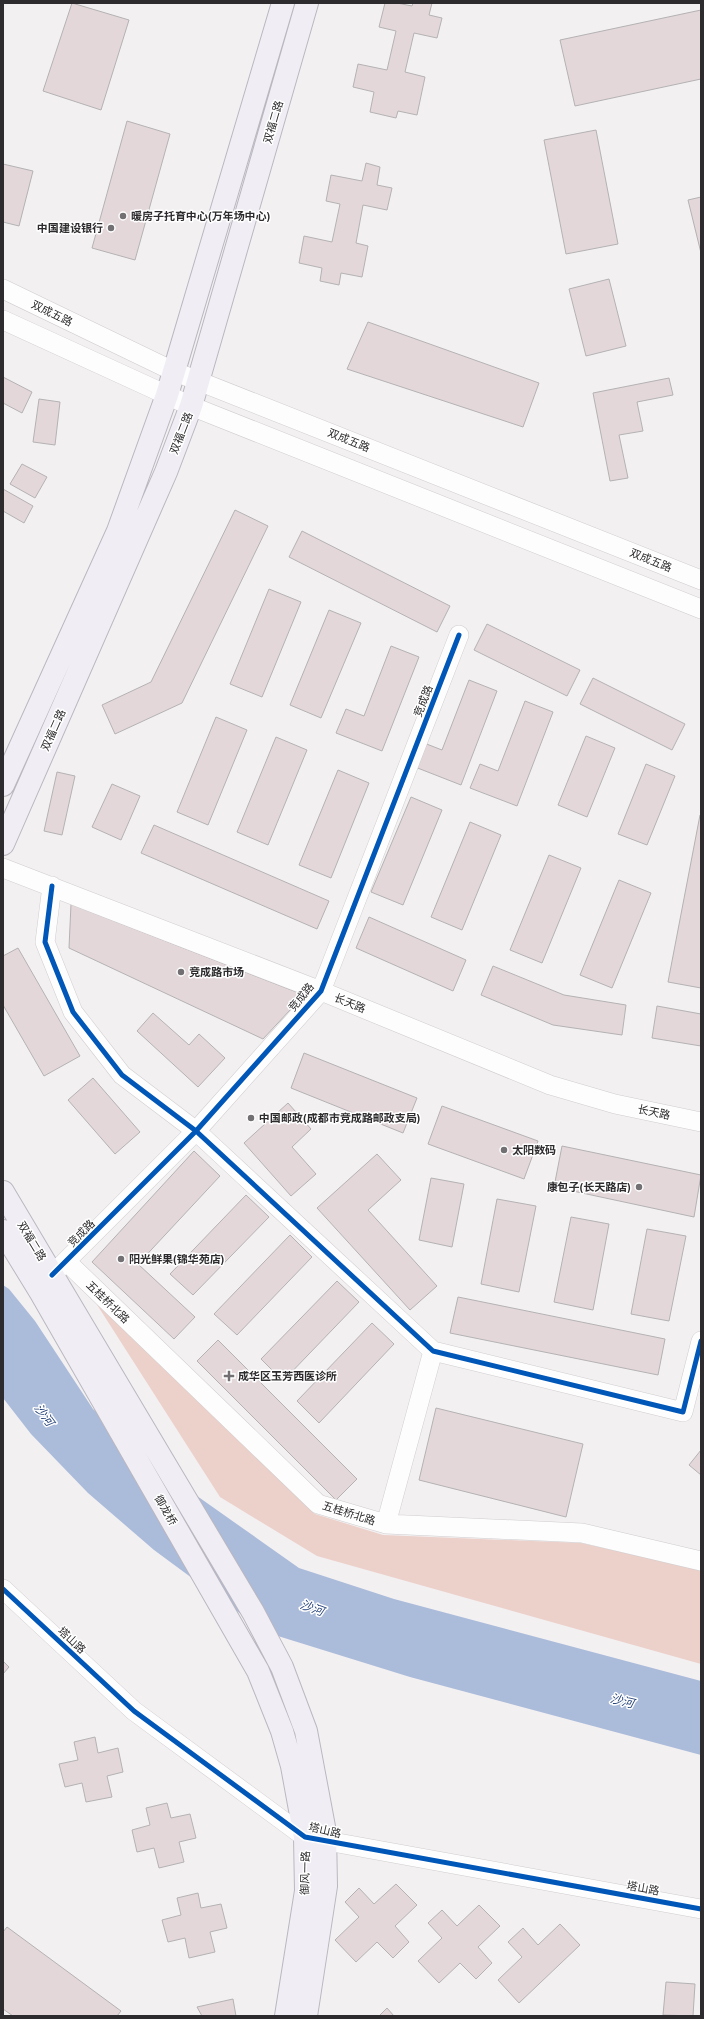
<svg xmlns="http://www.w3.org/2000/svg" width="704" height="2019" viewBox="0 0 704 2019" font-family="'Public Sans','Noto Sans SC',sans-serif">
  <rect width="100%" height="100%" fill="#f3f0f2"/>
  <path fill="#ecd0ca" d="M 94,1300 L 315,1514 L 383,1535 L 581,1543 L 701,1570 L 701,1664 L 317,1556 L 220,1497 Z"/>
  <path fill="#abbbda" d="M 3,1285 L 9,1289 L 35,1321 L 93,1409 L 190,1491 L 299,1568 L 394,1599 L 701,1681 L 701,1755 L 410,1677 L 265,1632 L 154,1550 L 88,1493 L 31,1434 L 3,1398 Z"/>
  <path fill="#e3d7da" stroke="#b4b2b3" d="M 72,3 L 129,20 L 101,110 L 43,91 Z
    M 385,3 L 397,3 L 412,6 L 413,3 L 432,3 L 429,15 L 442,18 L 437,38 L 414,33 L 405,72 L 425,77 L 417,115 L 398,111 L 396,118 L 370,112 L 374,92 L 353,87 L 358,64 L 387,70 L 396,31 L 379,27 Z
    M 701,10 L 701,79 L 575,106 L 560,40 Z
    M 127,121 L 170,134 L 135,260 L 92,248 Z
    M 596,130 L 618,244 L 566,254 L 544,140 Z
    M 366,163 L 380,167 L 377,185 L 392,188 L 387,210 L 363,205 L 356,243 L 368,246 L 362,277 L 341,273 L 339,285 L 320,281 L 322,268 L 299,263 L 304,236 L 332,242 L 340,204 L 326,201 L 331,175 L 362,181 Z
    M 3,164 L 33,171 L 19,226 L 3,222 Z
    M 701,197 L 701,253 L 688,200 Z
    M 609,279 L 626,346 L 586,356 L 569,289 Z
    M 368,322 L 539,383 L 523,427 L 347,369 Z
    M 3,377 L 32,392 L 22,413 L 3,403 Z
    M 669,378 L 673,395 L 637,402 L 643,431 L 619,435 L 628,478 L 610,481 L 593,393 Z
    M 39,399 L 60,402 L 55,445 L 33,442 Z
    M 22,464 L 47,477 L 35,498 L 10,484 Z
    M 3,489 L 33,506 L 24,523 L 3,511 Z
    M 235,510 L 268,526 L 182,703 L 115,734 L 102,705 L 151,682 Z
    M 302,531 L 450,606 L 437,632 L 289,557 Z
    M 269,589 L 301,602 L 262,697 L 230,684 Z
    M 329,610 L 361,623 L 321,718 L 290,705 Z
    M 487,624 L 580,670 L 567,696 L 474,650 Z
    M 391,646 L 419,657 L 382,751 L 336,733 L 346,709 L 364,716 Z
    M 593,678 L 685,724 L 672,750 L 580,704 Z
    M 469,680 L 497,691 L 461,785 L 415,767 L 424,743 L 442,750 Z
    M 525,701 L 553,712 L 517,806 L 470,788 L 480,764 L 498,771 Z
    M 216,717 L 247,730 L 208,825 L 177,812 Z
    M 586,736 L 615,748 L 587,817 L 558,805 Z
    M 276,737 L 307,750 L 268,845 L 237,832 Z
    M 646,764 L 675,776 L 647,845 L 618,834 Z
    M 338,770 L 369,783 L 331,878 L 299,865 Z
    M 57,772 L 75,776 L 62,835 L 44,831 Z
    M 112,784 L 140,796 L 121,840 L 92,827 Z
    M 411,797 L 442,810 L 403,905 L 371,892 Z
    M 700,815 L 701,815 L 701,988 L 668,982 Z
    M 470,822 L 501,835 L 462,930 L 431,917 Z
    M 154,825 L 329,901 L 317,929 L 141,853 Z
    M 549,855 L 581,868 L 542,963 L 510,950 Z
    M 619,880 L 651,893 L 612,988 L 580,975 Z
    M 71,904 L 304,995 L 263,1039 L 69,948 Z
    M 369,917 L 466,960 L 453,991 L 356,948 Z
    M 18,948 L 80,1056 L 44,1076 L 3,1005 L 3,956 Z
    M 493,966 L 564,995 L 626,1005 L 622,1035 L 553,1025 L 481,995 Z
    M 657,1006 L 701,1014 L 701,1046 L 652,1038 Z
    M 153,1013 L 189,1045 L 199,1034 L 225,1058 L 198,1087 L 137,1031 Z
    M 304,1053 L 417,1098 L 403,1133 L 291,1088 Z
    M 93,1078 L 140,1132 L 115,1154 L 68,1100 Z
    M 288,1103 L 311,1129 L 292,1147 L 316,1174 L 291,1196 L 244,1143 Z
    M 442,1106 L 538,1141 L 524,1179 L 428,1144 Z
    M 562,1146 L 701,1175 L 694,1217 L 554,1187 Z
    M 194,1151 L 220,1176 L 138,1264 L 195,1317 L 174,1339 L 92,1262 Z
    M 377,1154 L 401,1180 L 368,1210 L 437,1286 L 410,1310 L 317,1208 Z
    M 431,1178 L 464,1184 L 452,1247 L 419,1240 Z
    M 246,1195 L 269,1217 L 193,1295 L 170,1274 Z
    M 497,1199 L 536,1206 L 519,1292 L 481,1284 Z
    M 571,1217 L 609,1224 L 593,1310 L 554,1302 Z
    M 647,1229 L 686,1236 L 669,1321 L 631,1314 Z
    M 290,1235 L 312,1257 L 237,1335 L 214,1314 Z
    M 337,1281 L 359,1302 L 283,1381 L 261,1359 Z
    M 458,1297 L 665,1339 L 658,1375 L 450,1333 Z
    M 372,1323 L 394,1344 L 319,1423 L 297,1401 Z
    M 218,1340 L 357,1479 L 336,1500 L 197,1361 Z
    M 436,1408 L 583,1444 L 566,1517 L 419,1480 Z
    M 701,1450 L 701,1475 L 689,1465 Z
    M 3,1661 L 9,1667 L 3,1674 Z
    M 95,1737 L 98,1753 L 118,1748 L 123,1772 L 107,1776 L 112,1797 L 86,1802 L 82,1783 L 65,1787 L 59,1764 L 78,1760 L 74,1742 Z
    M 167,1803 L 171,1818 L 190,1814 L 196,1838 L 179,1842 L 184,1862 L 159,1868 L 154,1848 L 137,1852 L 132,1830 L 150,1825 L 146,1808 Z
    M 396,1884 L 417,1905 L 395,1926 L 409,1942 L 393,1958 L 377,1942 L 356,1962 L 335,1940 L 359,1917 L 345,1902 L 359,1888 L 374,1904 Z
    M 198,1893 L 201,1908 L 221,1904 L 227,1928 L 210,1932 L 215,1952 L 189,1958 L 185,1938 L 168,1942 L 162,1920 L 181,1915 L 177,1898 Z
    M 479,1905 L 500,1926 L 478,1947 L 492,1963 L 476,1979 L 460,1963 L 439,1983 L 418,1961 L 442,1938 L 428,1923 L 442,1910 L 457,1926 Z
    M 560,1924 L 580,1945 L 519,2003 L 498,1980 L 522,1957 L 508,1942 L 523,1928 L 538,1945 Z
    M 7,1927 L 121,2011 L 117,2016 L 13,2016 L 3,2009 L 3,1932 Z
    M 666,1982 L 695,1984 L 693,2016 L 663,2015 Z
    M 233,1999 L 236,2016 L 202,2016 L 197,2007 Z
    M 387,2008 L 394,2016 L 379,2016 Z"/>
  <g fill="none" stroke-linecap="round" stroke-linejoin="round">
    <defs>
      <path id="minor" d="M 3,289 L 173,371 L 701,580
        M 3,320 L 191,406 L 701,609
        M 3,868 L 321,991 L 550,1085 L 615,1104 L 701,1122
        M 52,886 L 45,942 L 73,1012 L 122,1075 L 196,1131 L 433,1351 L 683,1412 L 701,1341
        M 67,1262 L 318,1504 L 386,1524 L 582,1533 L 701,1561
        M 52,1275 L 196,1131 L 321,991 L 459,635
        M 386,1524 L 433,1351
        M 3,1589 L 134,1711 L 305,1837 L 701,1909"/>
      <path id="major" d="M 3,785 L 118,531 L 167,395 L 283,3
        M 3,844 L 166,472 L 191,406 L 307,3
        M 3,1192 L 253,1612 L 282,1667 L 306,1731 L 325,1832 L 326,1886 L 306,2016
        M 3,1231 L 41,1293 L 258,1671 L 282,1731 L 292,1766 L 305,1837 L 306,1891 L 286,2016"/>
    </defs>
    <use href="#minor" stroke="#d0cdcf" stroke-width="20"/>
    <use href="#major" stroke="#bab7c0" stroke-width="24"/>
    <use href="#minor" stroke="#fdfdfd" stroke-width="19"/>
    <use href="#major" stroke="#f0eef4" stroke-width="22"/>
    <defs>
      <path id="cycleway" d="M 52,886 L 45,942 L 73,1012 L 122,1075 L 196,1131 L 433,1351 L 683,1412 L 701,1341
        M 52,1275 L 196,1131 L 321,991 L 459,635
        M 3,1589 L 134,1711 L 305,1837 L 701,1909"/>
    </defs>
    <use href="#cycleway" stroke="#fff" stroke-width="8"/>
    <use href="#cycleway" stroke="#0057b8" stroke-width="5"/>
  </g>
  <g fill="#727072" stroke="#fff" stroke-width="1.5">
    <circle cx="123" cy="216" r="4"/>
    <circle cx="111" cy="228" r="4"/>
    <circle cx="181" cy="972" r="4"/>
    <circle cx="251" cy="1118" r="4"/>
    <circle cx="504" cy="1150" r="4"/>
    <circle cx="639" cy="1187" r="4"/>
    <circle cx="121" cy="1259" r="4"/>
    <path d="M227 1370h4v4h4v4h-4v4h-4v-4h-4v-4h4z"/>
  </g>
  <g text-anchor="middle" stroke-width="3" stroke-linejoin="round" paint-order="stroke">
    <g font-size="11" fill="#2d2b2d" stroke="#fff">
      <text transform="translate(273 122) rotate(-74)" y="4">双福二路</text>
      <text transform="translate(52 313) rotate(26)" y="4">双成五路</text>
      <text transform="translate(181 433) rotate(-69)" y="4">双福二路</text>
      <text transform="translate(349 440) rotate(22)" y="4">双成五路</text>
      <text transform="translate(651 560) rotate(22)" y="4">双成五路</text>
      <text transform="translate(423 701) rotate(-69)" y="4">竞成路</text>
      <text transform="translate(53 730) rotate(-66)" y="4">双福二路</text>
      <text transform="translate(301 997) rotate(-51)" y="4">竞成路</text>
      <text transform="translate(350 1003) rotate(22)" y="4">长天路</text>
      <text transform="translate(654 1112) rotate(12)" y="4">长天路</text>
      <text transform="translate(81 1233) rotate(-45)" y="4">竞成路</text>
      <text transform="translate(32 1241) rotate(59)" y="4">双福二路</text>
      <text transform="translate(108 1302) rotate(44)" y="4">五桂桥北路</text>
      <text transform="translate(166 1510) rotate(60)" y="4">御龙桥</text>
      <text transform="translate(349 1513) rotate(17)" y="4">五桂桥北路</text>
      <text transform="translate(72 1640) rotate(43)" y="4">塔山路</text>
      <text transform="translate(325 1830) rotate(13)" y="4">塔山路</text>
      <text transform="translate(305 1873) rotate(-89)" y="4">御风一路</text>
      <text transform="translate(643 1888) rotate(10)" y="4">塔山路</text>
    </g>
    <g font-size="11" font-weight="bold" fill="#2d2b2d" stroke="#fff" text-anchor="start">
      <text x="131" y="220">暖房子托育中心(万年场中心)</text>
      <text x="103" y="232" text-anchor="end">中国建设银行</text>
      <text x="189" y="976">竞成路市场</text>
      <text x="259" y="1122">中国邮政(成都市竞成路邮政支局)</text>
      <text x="512" y="1154">太阳数码</text>
      <text x="631" y="1191" text-anchor="end">康包子(长天路店)</text>
      <text x="129" y="1263">阳光鲜果(锦华苑店)</text>
      <text x="238" y="1380">成华区玉芳西医诊所</text>
    </g>
    <g font-size="12" font-style="italic" fill="#27447b" stroke="#fff">
      <text transform="translate(44 1415) rotate(54)" y="4">沙河</text>
      <text transform="translate(312 1608) rotate(20)" y="4">沙河</text>
      <text transform="translate(622 1701) rotate(14)" y="4">沙河</text>
    </g>
  </g>
  <rect width="704" height="2019" fill="none" stroke="#2d2b2d" stroke-width="8"/>
</svg>
